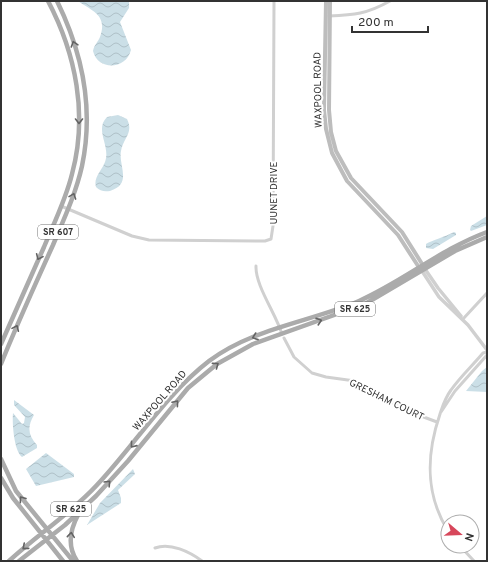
<svg xmlns="http://www.w3.org/2000/svg" width="488" height="562" viewBox="0 0 488 562" font-family="Overpass,sans-serif">
  <defs>
    <pattern id="water-waves" width="16" height="10" patternUnits="userSpaceOnUse"><rect width="16" height="10" fill="#cbdfe7"/><path d="M0 5q4-4 8 0t8 0" fill="none" stroke="#afc0c7"/></pattern>
  </defs>
  <rect width="100%" height="100%" fill="#fff"/>
  <path fill="url(#water-waves)" d="M 78,1 L 129,2 L 129,8 L 120,22 L 131,50 C 126,70 98,71 93,51 C 94,45 98,42 100,37 C 108,15 92,11 78,1 Z
    M 118,115 L 127,119 C 134,133 123,138 121,151 C 118,165 133,184 110,191 C 104,192 100,191 96,187 C 93,178 102,170 105,162 C 111,146 94,130 107,117 Z
    M 487,216 L 487,225 L 471,231 L 470,230 L 471,226 Z
    M 454,232 L 456,233 L 456,235 L 433,249 L 426,248 L 426,244 C 430,241 447,236 454,232 Z
    M 487,367 L 487,392 L 466,391 L 482,371 Z
    M 14,400 L 34,415 C 27,427 28,435 37,445 L 37,448 L 22,457 C 14,451 12,423 13,413 L 22,424 L 24,423 L 25,417 L 14,405 Z
    M 46,453 L 74,474 L 74,477 L 36,486 L 26,469 Z
    M 133,469 L 135,474 L 118,490 L 121,498 L 121,503 L 87,525 L 100,503 Z"/>
  <g fill="none" stroke-linecap="round" stroke-linejoin="round">
    <path stroke="#d0d0d0" stroke-width="3" d="M 329,16 C 354,15 367,14 390,1
      M 61,206 L 132,236 L 149,240 L 265,241 L 271,239 L 273,226 L 274,1
      M 256,266 C 255,285 276,314 282,334
      M 463,319 L 487,293
      M 284,338 L 294,357 L 312,373 L 326,377 L 355,381 L 405,410 L 437,422
      M 441,412 L 455,391 L 487,355
      M 448,531 C 425,494 426,455 440,414 C 443,405 445,398 451,390 C 460,377 473,365 483,353 L 487,352
      M 460,546 L 474,561
      M 155,548 C 170,542 190,552 202,561"/>
    <path stroke="#d0d0d0" stroke-width="3.5" d="M 425,269 L 438,288 L 461,316
      M 422,271 L 439,297 L 468,325 L 487,350"/>
    <path stroke="#bdbdbd" stroke-width="4" d="M 326,1 L 324,110 L 326,129 L 332,153 L 347,181 L 398,235 L 420,269
      M 330,1 L 329,110 L 331,132 L 336,151 L 351,178 L 402,232 L 424,267"/>
    <path stroke="#ababab" stroke-width="4.5" d="M 1,344 C 15,312 30,279 44,247 C 54,223 66,199 72,174 C 88,115 76,54 48,1
      M 1,364 C 17,324 35,285 53,245 C 64,219 76,193 82,166 C 94,109 82,52 57,1
      M 1,459 L 16,491 L 73,561
      M 1,478 L 13,498 L 63,561
      M 9,561 C 37,535 70,514 96,486 C 134,446 165,395 209,361 C 253,328 310,322 359,301 C 404,281 441,249 487,232
      M 19,561 L 65,525 L 96,496 L 128,461 L 188,388 L 217,364 L 253,344 L 365,304 L 455,251 L 487,237
      M 77,561 C 67,546 70,530 78,515"/>
  </g>
  <defs><path id="oneway-chevron" d="M-2-3.5L2.5 0L-2 3.5" fill="none" stroke-width="1.6" stroke-linecap="round" stroke-linejoin="round"/></defs>
  <g stroke="#636363">
    <use href="#oneway-chevron" transform="translate(74 44) rotate(-108)"/>
    <use href="#oneway-chevron" transform="translate(79 121) rotate(90)"/>
    <use href="#oneway-chevron" transform="translate(73 196) rotate(-70)"/>
    <use href="#oneway-chevron" transform="translate(39 257) rotate(114)"/>
    <use href="#oneway-chevron" transform="translate(319 321) rotate(-18)"/>
    <use href="#oneway-chevron" transform="translate(16 328) rotate(-66)"/>
    <use href="#oneway-chevron" transform="translate(255 337) rotate(160)"/>
    <use href="#oneway-chevron" transform="translate(216 365) rotate(-36)"/>
    <use href="#oneway-chevron" transform="translate(176 403) rotate(-50)"/>
    <use href="#oneway-chevron" transform="translate(133 445) rotate(129)"/>
    <use href="#oneway-chevron" transform="translate(108 483) rotate(-46)"/>
    <use href="#oneway-chevron" transform="translate(22 499) rotate(-126)"/>
    <use href="#oneway-chevron" transform="translate(71 535) rotate(-84)"/>
    <use href="#oneway-chevron" transform="translate(25 547) rotate(140)"/>
  </g>
  <g text-anchor="middle" stroke-width="4" stroke-linejoin="round" paint-order="stroke">
    <g fill="#fff" stroke="#707070" stroke-width="1">
      <rect x="38" y="225" width="40" height="14" rx="3"/>
      <rect x="335" y="302" width="40" height="14" rx="3"/>
      <rect x="51" y="502" width="40" height="14" rx="3"/>
    </g>
    <g font-size="9" font-weight="bold" fill="#333">
      <text x="58" y="235">SR 607</text>
      <text x="355" y="312">SR 625</text>
      <text x="71" y="512">SR 625</text>
    </g>
    <g font-size="10" fill="#333" stroke="#fff">
      <text transform="translate(317 90) rotate(-91)" y="4">WAXPOOL ROAD</text>
      <text transform="translate(273 193) rotate(-90)" y="4">UUNET DRIVE</text>
      <text transform="translate(387 399) rotate(26)" y="4">GRESHAM COURT</text>
      <text transform="translate(159 400) rotate(-49)" y="4">WAXPOOL ROAD</text>
    </g>
  </g>
  <rect width="488" height="562" fill="none" stroke="#333333" stroke-width="4"/>
  <g transform="translate(460 534) rotate(109)"><circle r="19" fill="#ffffff" stroke="#adadad"/>
  <path d="M0-3L7 15L0 10L-7 15Z" fill="#d7475b"/>
  <text y="-6" font-size="11" font-weight="bold" text-anchor="middle" fill="#333333">N</text>
  </g>
  <path d="M352 26v6h76v-6" fill="none" stroke="#333333" stroke-width="2"/>
  <text x="358" y="26" font-size="12" fill="#333333" stroke="#ffffff" stroke-width="3" paint-order="stroke">200 m</text>
</svg>
